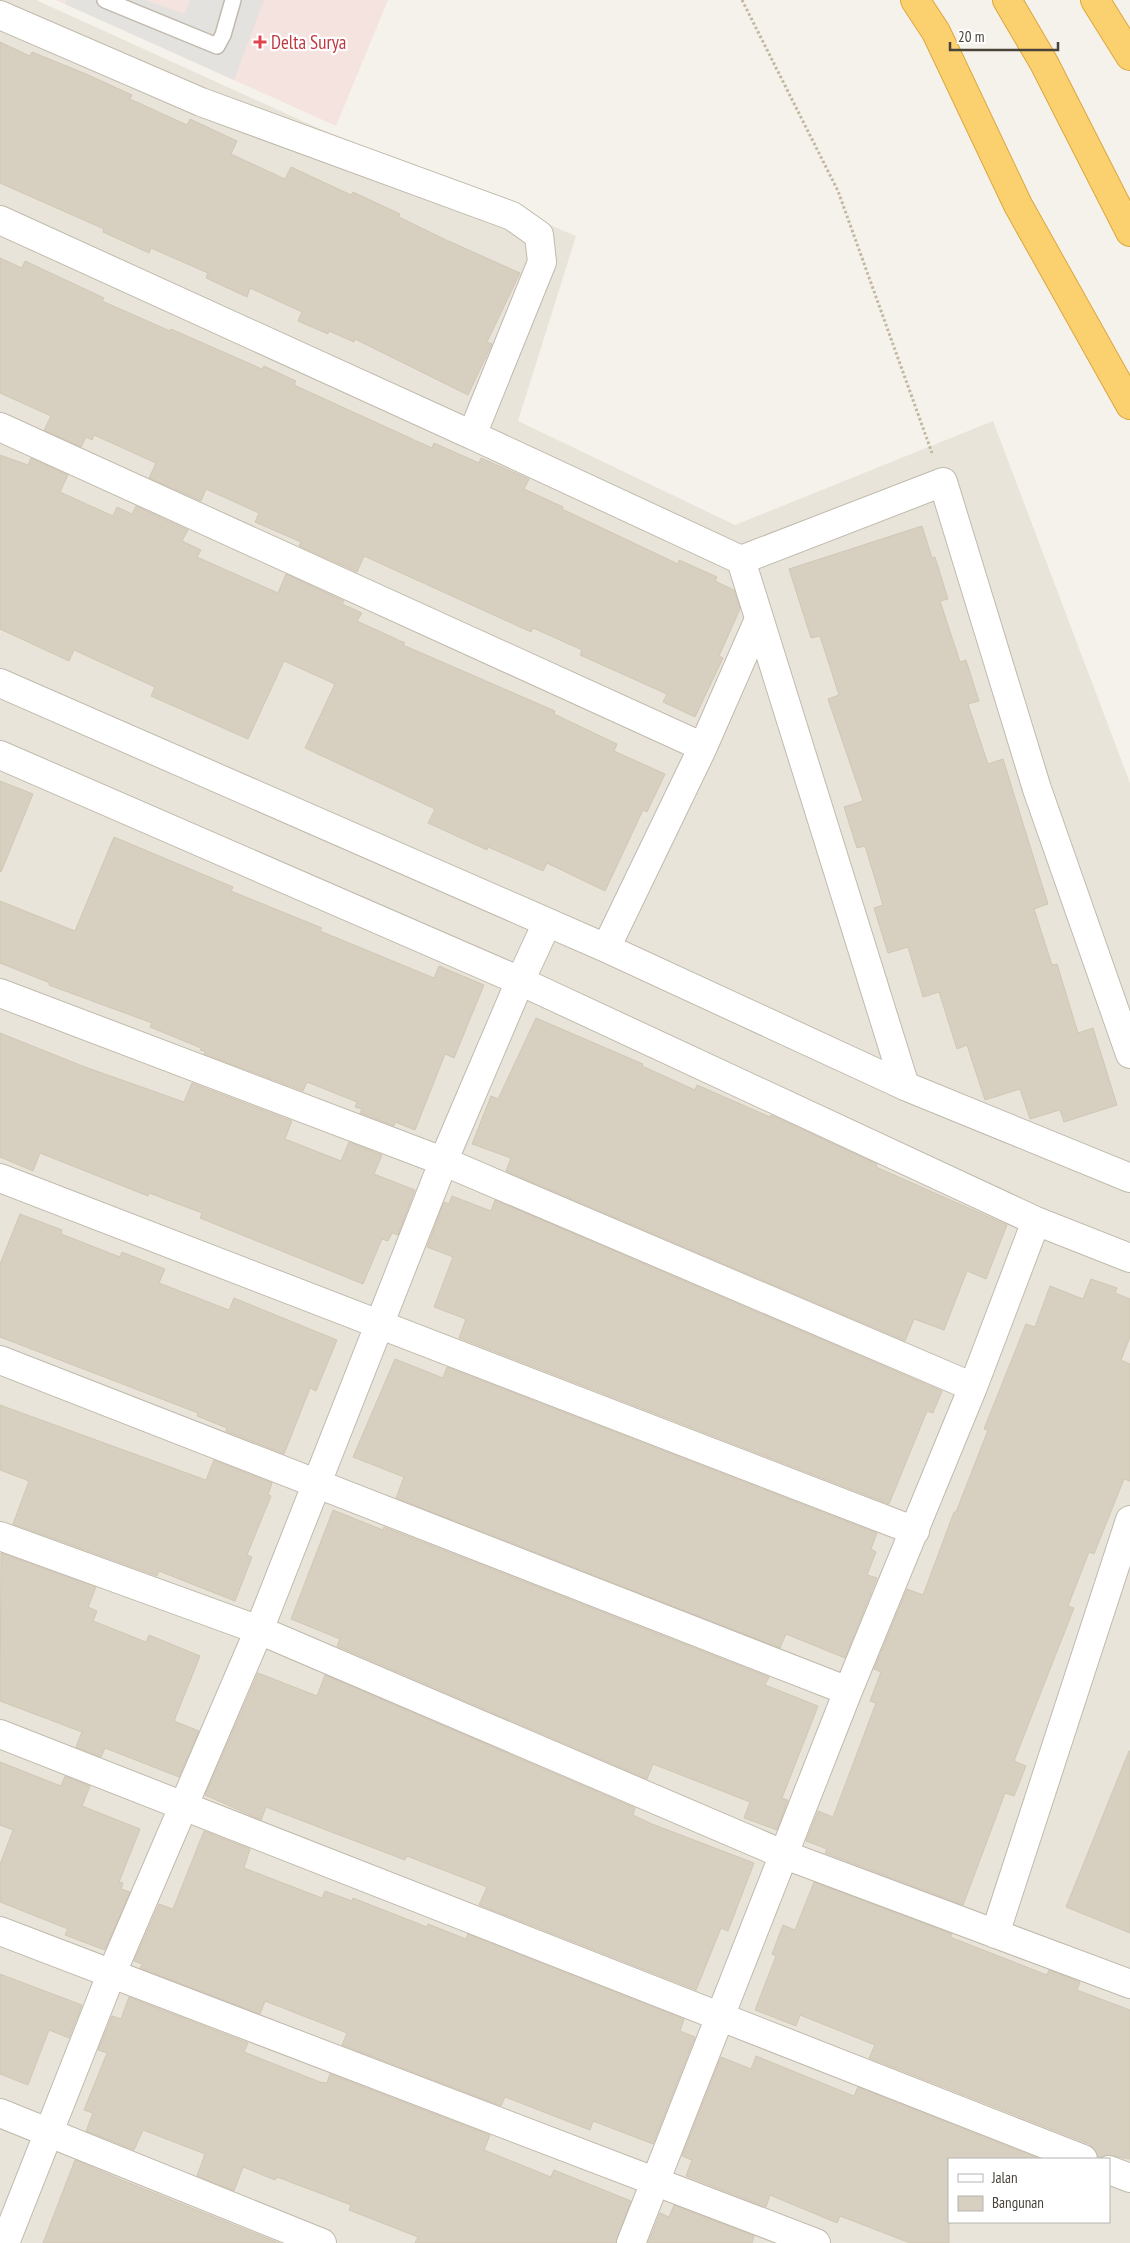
<svg xmlns="http://www.w3.org/2000/svg" width="1130" height="2243" viewBox="0 0 1130 2243" font-family="'PT Sans Narrow',sans-serif">
  <rect width="100%" height="100%" fill="#f5f2eb"/>
  <path fill="#e9e4d9" fill-rule="evenodd" d="M 0,0 L 36,0 L 309,124 L 576,236 L 518,421 L 735,525 L 993,421 L 1130,783 L 1130,2243 L 0,2243 ZM 949,2159 L 1109,2159 L 1109,2222 L 949,2222 Z"/>
  <path fill="#f5e3df" d="M 56,0 L 388,0 L 336,126 Z"/>
  <path fill="#e4e2df" d="M 67,0 L 145,0 L 185,14 L 190,0 L 264,0 L 234,80 L 65,4 Z"/>
  <path fill="#d7cfc0" stroke="#d1c7b4" d="M 0,42 L 30,56 L 32,52 L 86,74 L 132,95 L 130,99 L 187,125 L 190,119 L 237,141 L 231,154 L 285,179 L 291,167 L 351,195 L 353,192 L 400,214 L 399,217 L 442,238 L 520,273 L 487,342 L 492,344 L 468,395 L 355,339 L 354,342 L 329,331 L 328,334 L 298,321 L 302,312 L 250,288 L 247,297 L 206,278 L 208,273 L 151,248 L 149,253 L 103,232 L 104,229 L 0,183 Z
    M 0,258 L 22,268 L 25,261 L 104,298 L 102,301 L 170,331 L 171,329 L 262,369 L 264,366 L 296,381 L 294,385 L 432,448 L 434,443 L 479,463 L 481,458 L 529,479 L 524,489 L 563,507 L 562,509 L 678,564 L 679,560 L 717,577 L 715,581 L 734,590 L 740,609 L 719,656 L 723,658 L 695,717 L 663,702 L 667,694 L 580,655 L 582,650 L 533,628 L 531,632 L 364,556 L 357,572 L 299,546 L 301,542 L 255,522 L 259,513 L 206,489 L 201,501 L 149,478 L 156,463 L 94,435 L 92,440 L 86,437 L 81,447 L 44,430 L 51,416 L 0,393 Z
    M 0,455 L 28,465 L 31,458 L 68,475 L 60,492 L 113,516 L 117,507 L 132,514 L 136,506 L 188,530 L 182,541 L 201,550 L 197,557 L 278,593 L 286,574 L 344,601 L 342,604 L 362,613 L 357,621 L 405,643 L 403,645 L 555,711 L 554,714 L 617,744 L 614,751 L 665,774 L 647,812 L 643,810 L 605,891 L 547,863 L 543,871 L 488,847 L 487,850 L 428,823 L 435,809 L 305,748 L 335,684 L 284,661 L 248,739 L 151,696 L 155,687 L 74,650 L 69,661 L 0,629 Z
    M 922,526 L 932,558 L 935,557 L 948,599 L 940,601 L 960,662 L 966,660 L 979,701 L 968,704 L 988,764 L 1003,759 L 1048,904 L 1034,909 L 1052,965 L 1057,964 L 1078,1033 L 1093,1028 L 1117,1105 L 1064,1122 L 1060,1110 L 1030,1119 L 1020,1089 L 985,1100 L 967,1045 L 957,1049 L 939,992 L 923,997 L 908,947 L 888,953 L 874,908 L 883,905 L 865,846 L 857,848 L 844,807 L 863,801 L 828,699 L 839,695 L 820,636 L 811,638 L 789,569 Z
    M 0,781 L 33,794 L 1,872 L 0,871 Z
    M 114,837 L 233,887 L 231,891 L 322,928 L 320,931 L 434,978 L 439,966 L 484,985 L 454,1058 L 445,1054 L 415,1130 L 395,1122 L 394,1126 L 360,1113 L 362,1109 L 355,1107 L 357,1102 L 307,1082 L 303,1091 L 204,1054 L 205,1051 L 200,1050 L 201,1048 L 150,1027 L 152,1023 L 49,985 L 50,983 L 0,963 L 0,901 L 75,931 Z
    M 536,1018 L 643,1064 L 642,1066 L 695,1090 L 697,1085 L 770,1117 L 771,1115 L 877,1164 L 876,1167 L 1007,1225 L 986,1279 L 967,1271 L 944,1330 L 914,1319 L 905,1341 L 506,1171 L 511,1158 L 472,1144 L 491,1096 L 498,1099 Z
    M 0,1033 L 85,1067 L 184,1102 L 192,1083 L 292,1121 L 285,1139 L 341,1161 L 349,1142 L 382,1155 L 374,1174 L 415,1190 L 398,1235 L 392,1233 L 388,1241 L 382,1239 L 363,1284 L 200,1218 L 202,1213 L 149,1193 L 148,1196 L 40,1153 L 33,1171 L 0,1157 Z
    M 452,1196 L 491,1211 L 495,1200 L 942,1391 L 933,1413 L 927,1411 L 889,1504 L 459,1338 L 466,1319 L 434,1307 L 453,1257 L 427,1247 L 444,1202 L 449,1204 Z
    M 20,1214 L 62,1230 L 61,1234 L 120,1257 L 122,1252 L 165,1269 L 159,1283 L 229,1310 L 234,1298 L 337,1340 L 316,1391 L 310,1388 L 284,1454 L 226,1431 L 227,1428 L 197,1416 L 198,1413 L 0,1337 L 0,1264 Z
    M 1091,1279 L 1117,1288 L 1115,1293 L 1130,1299 L 1130,1337 L 1121,1360 L 1130,1364 L 1130,1481 L 1124,1479 L 1094,1554 L 1089,1552 L 1068,1606 L 1074,1608 L 1014,1761 L 1026,1766 L 1014,1796 L 1005,1793 L 963,1905 L 825,1853 L 827,1849 L 806,1841 L 818,1811 L 833,1817 L 876,1703 L 870,1701 L 881,1672 L 874,1669 L 907,1589 L 923,1595 L 954,1512 L 956,1512 L 988,1430 L 984,1429 L 1026,1324 L 1035,1327 L 1050,1286 L 1083,1299 Z
    M 395,1359 L 443,1378 L 447,1367 L 877,1533 L 871,1549 L 876,1552 L 867,1575 L 877,1578 L 845,1658 L 786,1634 L 780,1648 L 396,1498 L 404,1477 L 353,1457 Z
    M 0,1405 L 206,1480 L 214,1460 L 272,1483 L 268,1495 L 271,1496 L 247,1555 L 252,1557 L 235,1601 L 159,1571 L 157,1576 L 13,1524 L 29,1481 L 0,1470 Z
    M 333,1510 L 383,1530 L 384,1527 L 769,1677 L 765,1685 L 818,1706 L 782,1798 L 788,1800 L 777,1830 L 744,1818 L 750,1802 L 653,1764 L 647,1779 L 337,1646 L 340,1639 L 291,1619 Z
    M 1,1553 L 96,1587 L 88,1607 L 97,1611 L 93,1621 L 146,1642 L 149,1635 L 200,1656 L 174,1721 L 199,1731 L 179,1777 L 105,1748 L 101,1757 L 76,1747 L 82,1732 L 0,1701 Z
    M 258,1673 L 317,1696 L 325,1675 L 635,1808 L 633,1815 L 652,1824 L 754,1863 L 728,1931 L 721,1928 L 696,1990 L 479,1905 L 487,1887 L 407,1856 L 405,1860 L 266,1807 L 261,1820 L 205,1795 Z
    M 1129,1751 L 1130,1751 L 1130,1933 L 1066,1907 Z
    M 0,1762 L 61,1786 L 65,1776 L 90,1786 L 82,1806 L 140,1829 L 119,1882 L 123,1883 L 121,1889 L 130,1892 L 105,1950 L 65,1935 L 68,1929 L 0,1902 L 0,1864 L 13,1830 L 0,1825 Z
    M 204,1831 L 250,1849 L 244,1868 L 322,1898 L 325,1891 L 352,1901 L 353,1898 L 427,1927 L 428,1924 L 466,1939 L 468,1934 L 684,2019 L 680,2031 L 695,2037 L 653,2144 L 593,2121 L 590,2130 L 505,2097 L 501,2106 L 342,2045 L 347,2033 L 265,2001 L 260,2014 L 140,1968 L 142,1964 L 134,1961 L 159,1904 L 173,1909 Z
    M 814,1882 L 952,1934 L 950,1937 L 1047,1975 L 1049,1970 L 1080,1982 L 1077,1990 L 1130,2010 L 1130,2159 L 1107,2155 L 1098,2159 L 1095,2150 L 1089,2144 L 869,2058 L 875,2045 L 800,2015 L 796,2026 L 755,2010 L 776,1956 L 772,1954 L 783,1925 L 795,1930 Z
    M 0,1974 L 82,2005 L 69,2038 L 49,2030 L 28,2085 L 0,2074 Z
    M 129,1997 L 248,2043 L 244,2052 L 320,2082 L 327,2083 L 330,2074 L 490,2135 L 484,2150 L 551,2177 L 554,2170 L 631,2201 L 616,2243 L 415,2243 L 418,2237 L 349,2210 L 351,2205 L 277,2177 L 275,2180 L 243,2167 L 234,2191 L 197,2176 L 205,2154 L 143,2130 L 134,2150 L 86,2131 L 93,2113 L 84,2110 L 107,2053 L 98,2050 L 112,2016 L 121,2019 Z
    M 756,2056 L 854,2096 L 858,2087 L 1041,2159 L 949,2159 L 949,2243 L 910,2243 L 840,2216 L 837,2223 L 770,2195 L 766,2207 L 686,2176 L 692,2160 L 682,2156 L 721,2057 L 751,2069 Z
    M 75,2160 L 122,2180 L 279,2243 L 43,2243 Z
    M 674,2205 L 754,2236 L 752,2243 L 648,2243 L 660,2213 L 669,2217 Z"/>
  <g fill="none" stroke-linecap="round" stroke-linejoin="round">
    <defs>
      <path id="service" d="M 105,0 L 217,46 L 223,35 L 233,0"/>
      <path id="minor" d="M 0,15 L 201,102 L 512,216 L 539,235 L 542,262 L 472,435 L 741,560 L 905,1086
        M 0,220 L 472,435
        M 0,427 L 703,747
        M 741,560 L 943,482 L 1037,789 L 1130,1054
        M 0,683 L 606,948 L 905,1086 L 1130,1178
        M 0,755 L 520,981 L 1036,1221 L 1130,1258
        M 606,948 L 703,747 L 759,619
        M 0,993 L 445,1162 L 973,1387
        M 0,1178 L 915,1531
        M 0,1360 L 848,1691
        M 0,1536 L 259,1630 L 785,1855 L 1130,1984
        M 0,1734 L 1083,2159
        M 0,1931 L 816,2243
        M 995,1934 L 1130,1520
        M 0,2113 L 322,2243
        M 1109,2170 L 1130,2178
        M 5,2243 L 111,1975 L 259,1630 L 448,1150 L 520,981 L 547,923
        M 631,2243 L 848,1691 L 973,1387 L 1036,1221"/>
      <path id="motorway" d="M 915,0 L 936,32 L 1018,205 L 1130,405
        M 1007,0 L 1044,63 L 1130,232
        M 1095,0 L 1130,56"/>
    </defs>
    <use href="#service" stroke="#c1baad" stroke-width="18"/>
    <use href="#minor" stroke="#c1baad" stroke-width="30"/>
    <use href="#motorway" stroke="#dba73f" stroke-width="30"/>
    <path stroke="#c2b79f" stroke-width="3" stroke-dasharray="2.5 2.5" stroke-linecap="butt" d="M 742,0 L 838,191 L 932,453"/>
    <use href="#service" stroke="#fff" stroke-width="15"/>
    <use href="#minor" stroke="#fff" stroke-width="28"/>
    <use href="#motorway" stroke="#fbd170" stroke-width="28"/>
  </g>
  <path fill="#e0444e" stroke="#fff" stroke-width="2" d="M257.5 34.5h5v5h5v5h-5v5h-5v-5h-5v-5h5z"/>
  <g text-anchor="middle" stroke-width="4.5" stroke-linejoin="round" paint-order="stroke">
    <g font-size="19" fill="#be3a42" stroke="#fff" text-anchor="start">
      <text x="271" y="49">Delta Surya</text>
    </g>
  </g>
  <rect x="948" y="2158" width="162" height="65" fill="#ffffff" stroke="#b6b4b0"/>
  <rect x="958" y="2174" width="25" height="8" fill="#ffffff" stroke="#b6b4b0"/>
  <text x="992" y="2183" font-size="15" fill="#494339">Jalan</text>
  <rect x="958" y="2196" width="25" height="15" fill="#d7cfc0" stroke="#b6b4b0"/>
  <text x="992" y="2208" font-size="15" fill="#494339">Bangunan</text>
  <path d="M950 42v8h108v-8" fill="none" stroke="#494339" stroke-width="2.5"/>
  <text x="958" y="42" font-size="15" fill="#494339" stroke="#ffffff" stroke-width="4" paint-order="stroke">20 m</text>
</svg>
